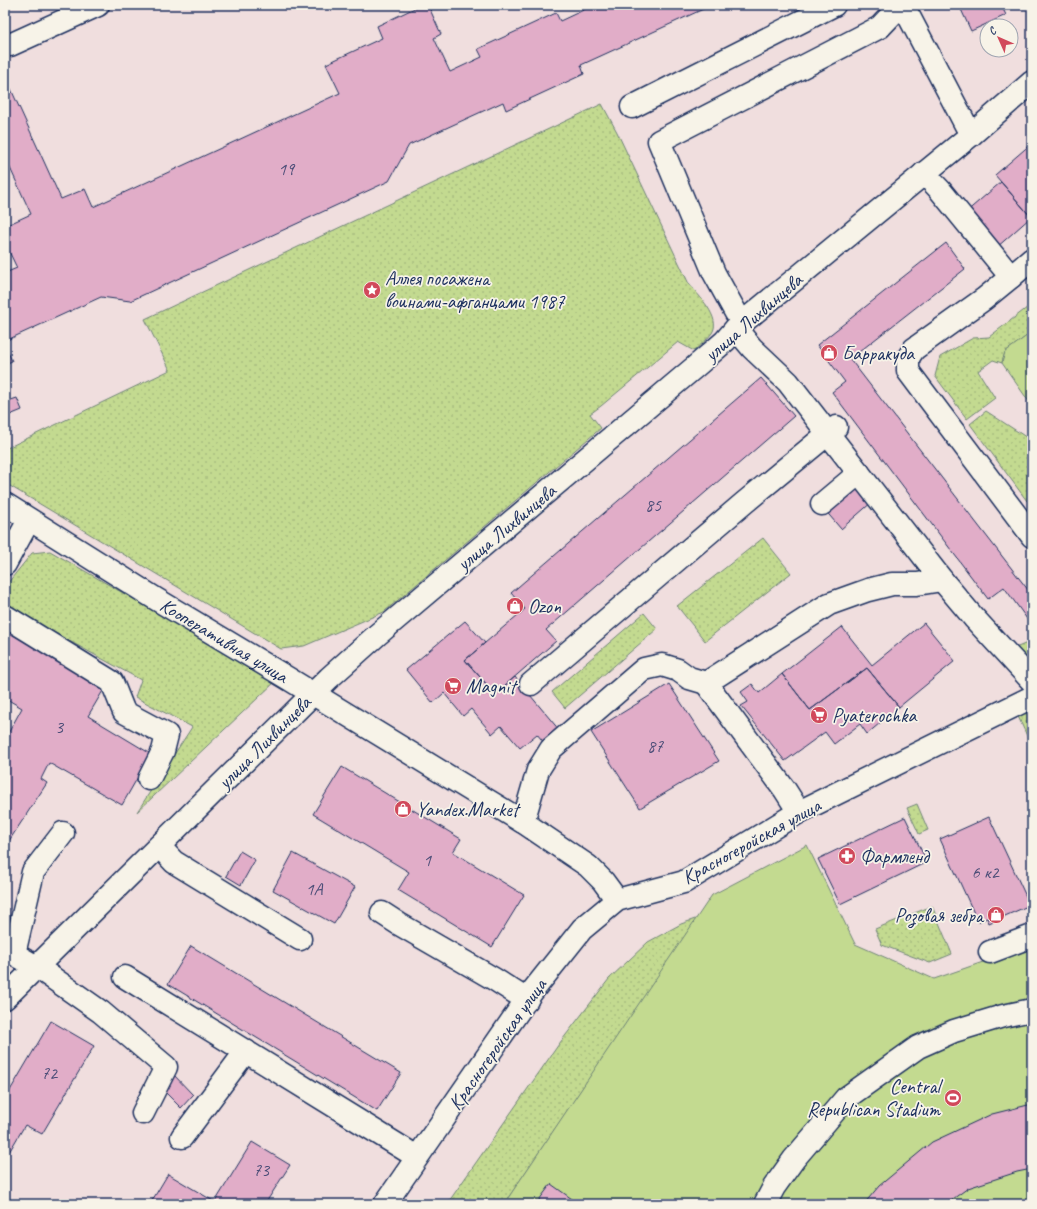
<svg xmlns="http://www.w3.org/2000/svg" width="1037" height="1209" viewBox="0 0 1037 1209" font-family="Caveat,sans-serif">
  <defs>
    <pattern id="green-dots" width="8" height="8" patternUnits="userSpaceOnUse"><rect width="8" height="8" fill="#c3da90"/><path d="M2 2h.1M6 6h.1" fill="none" stroke="#a7bb7f" stroke-width="1.8" stroke-linecap="round"/></pattern>
  </defs>
  <rect width="100%" height="100%" fill="#f0dede"/>
  <filter id="ink" filterUnits="userSpaceOnUse"><feTurbulence type="fractalNoise" baseFrequency=".025" numOctaves="2"/><feDisplacementMap in="SourceGraphic" scale="8" xChannelSelector="R" yChannelSelector="G"/><feConvolveMatrix kernelMatrix="1 2 1 2 8 2 1 2 1" color-interpolation-filters="sRGB"/></filter>
  <g filter="url(#ink)">
    <path fill="url(#green-dots)" stroke="#6f8477" d="M 602,104 L 617,132 L 689,284 C 698,295 722,318 712,333 C 707,340 699,346 694,351 L 678,342 L 601,406 L 590,414 L 601,428 L 384,612 L 304,646 L 281,649 L 5,483 L 5,449 L 170,370 L 145,319 Z
      M 1032,304 L 1032,334 L 1028,335 L 1005,352 L 1002,363 L 993,360 L 978,371 L 995,398 L 967,419 L 935,376 L 940,357 L 973,338 L 989,337 Z
      M 986,411 L 1032,441 L 1032,497 L 1027,501 L 970,424 Z
      M 763,538 L 791,573 L 705,641 L 677,606 Z
      M 50,551 L 276,681 L 137,812 L 192,727 L 135,697 L 141,680 L 5,606 L 5,589 L 7,584 L 32,553 Z
      M 644,613 L 657,629 L 565,708 L 552,692 Z
      M 1032,641 L 1032,670 L 1013,649 Z
      M 1032,704 L 1032,747 L 1017,714 Z
      M 917,804 L 928,830 L 919,834 L 907,808 Z
      M 932,906 L 952,954 L 930,963 L 882,945 L 875,929 Z
      M 698,918 L 504,1204 L 447,1204 L 559,1044 L 609,979 L 648,942 L 681,924 Z"/>
    <path fill="#c3da90" stroke="#6f8477" d="M 1028,335 L 1032,336 L 1032,406 L 1002,363 L 1005,352 Z
      M 807,845 L 855,944 L 934,979 L 1032,945 L 1032,1204 L 504,1204 L 712,895 Z"/>
    <path fill="#e1adc8" stroke="#1b2f5e" d="M 421,5 L 428,5 L 441,34 L 434,38 L 450,72 L 482,57 L 478,49 L 556,13 L 560,21 L 594,5 L 712,5 L 581,65 L 584,74 L 506,110 L 503,102 L 409,145 L 389,181 L 130,301 L 101,297 L 5,341 L 5,273 L 17,268 L 5,243 L 5,226 L 31,214 L 5,157 L 5,76 L 61,199 L 85,189 L 93,207 L 340,93 L 326,64 L 382,38 L 377,26 Z
      M 959,5 L 1001,5 L 1006,15 L 971,31 Z
      M 1032,143 L 1032,216 L 1031,217 L 995,175 Z
      M 1001,182 L 1031,217 L 996,248 L 965,213 Z
      M 946,243 L 965,269 L 850,359 L 1032,595 L 1032,626 L 1004,587 L 988,599 L 832,392 L 845,382 L 817,345 Z
      M 5,346 L 12,361 L 5,364 Z
      M 761,378 L 794,416 L 546,630 L 556,641 L 495,694 L 465,660 L 525,609 L 511,593 Z
      M 17,398 L 22,410 L 5,417 L 5,402 Z
      M 856,482 L 872,502 L 841,529 L 824,509 Z
      M 465,621 L 485,643 L 465,660 L 495,694 L 515,677 L 560,731 L 545,744 L 537,734 L 520,748 L 501,726 L 492,734 L 471,709 L 463,716 L 444,693 L 433,703 L 406,670 Z
      M 924,623 L 955,661 L 899,707 L 867,668 L 810,710 L 782,674 L 842,627 L 872,665 Z
      M 5,630 L 104,689 L 88,716 L 151,754 L 122,805 L 49,763 L 41,779 L 47,783 L 5,847 L 5,739 L 22,708 L 5,698 Z
      M 867,668 L 899,707 L 867,734 L 860,724 L 834,744 L 825,732 L 785,761 L 741,706 L 748,702 L 741,692 L 752,684 L 759,693 L 782,674 L 810,710 Z
      M 669,684 L 719,761 L 640,808 L 591,732 Z
      M 342,767 L 461,839 L 453,852 L 524,895 L 492,947 L 398,890 L 409,872 L 313,814 Z
      M 905,817 L 927,862 L 840,904 L 818,859 Z
      M 989,817 L 1030,905 L 989,923 L 987,918 L 978,922 L 940,839 Z
      M 240,851 L 255,860 L 241,885 L 226,876 Z
      M 293,853 L 355,887 L 334,924 L 273,890 Z
      M 191,946 L 401,1073 L 377,1111 L 168,984 Z
      M 51,1021 L 94,1046 L 42,1134 L 25,1125 L 5,1159 L 5,1099 Z
      M 173,1074 L 193,1095 L 181,1108 L 160,1087 Z
      M 1032,1104 L 1032,1169 L 1017,1172 L 968,1188 L 946,1204 L 864,1204 L 879,1186 L 932,1142 L 992,1114 Z
      M 252,1142 L 290,1165 L 265,1204 L 150,1204 L 168,1174 L 215,1202 Z
      M 551,1184 L 579,1204 L 536,1204 Z"/>
    <g fill="none" stroke-linecap="round" stroke-linejoin="round">
      <defs>
        <g id="minor">
          <path d="M 903,5 L 971,135"/>
          <path d="M 5,44 L 10,45 L 98,5"/>
          <path d="M 632,107 L 834,5"/>
          <path d="M 924,173 L 940,190 L 1011,277 L 984,299 L 914,349 L 908,358 L 908,371 L 1032,536"/>
          <path d="M 1011,277 L 1032,259"/>
          <path d="M 744,322 L 736,313 L 714,273 L 659,141 L 880,27 L 901,5"/>
          <path d="M 736,329 L 752,348 L 788,382 L 942,580 L 974,618 L 1032,681"/>
          <path id="s1" d="M 5,504 L 156,599 L 289,679 L 523,822 L 588,866 L 603,881 L 617,900"/>
          <path d="M 822,504 L 859,473"/>
          <path d="M 5,564 L 29,520"/>
          <path d="M 5,616 L 112,682 L 124,712 L 167,735 L 163,751 L 149,779"/>
          <path d="M 531,684 L 744,503 L 836,427"/>
          <path d="M 799,812 L 785,790 L 706,683 L 829,604 L 868,590 L 892,584 L 917,584 L 942,580"/>
          <path d="M 523,822 L 538,770 L 551,749 L 644,669 L 662,665 L 678,670 L 689,678 L 706,683"/>
          <path d="M 159,846 L 174,862 L 300,939"/>
          <path d="M 382,913 L 399,924 L 494,979 L 527,1000"/>
          <path d="M 5,947 L 14,954 L 37,967 L 101,1012 L 166,1067 L 143,1113"/>
          <path d="M 990,952 L 1032,936"/>
          <path d="M 14,954 L 33,872 L 63,833"/>
          <path d="M 125,977 L 417,1157"/>
          <path d="M 5,998 L 329,678 L 377,635 L 695,367 L 725,341 L 737,327 L 971,135 L 1032,82"/>
          <path d="M 182,1137 L 246,1051"/>
          <path d="M 385,1204 L 531,993 L 582,929 L 617,900 L 684,882 L 799,812 L 1032,697"/>
          <path d="M 765,1204 L 774,1187 L 794,1159 L 846,1098 L 918,1047 L 954,1031 L 1003,1016 L 1032,1010"/>
        </g>
      </defs>
      <use href="#minor" stroke="#1b2f5e" stroke-width="25"/>
      <use href="#minor" stroke="#f7f3e8" stroke-width="22"/>
    </g>
  </g>
  <defs>
    <symbol id="sight-disc" viewBox="-11 -11 22 22"><circle r="9.5" fill="#d1495b" stroke="#f7f3e8"/><path d="M0-6L1.8-2.2L6-1.7L2.9 1.2L3.7 5.4L0 3.3L-3.7 5.4L-2.9 1.2L-6-1.7L-1.8-2.2Z" fill="#fff"/></symbol>
    <symbol id="shop-disc" viewBox="-11 -11 22 22"><circle r="9.5" fill="#d1495b" stroke="#f7f3e8"/><path d="M-5-2.5h2.3a2.7 3.5 0 0 1 5.4 0H5L5.5 6h-11ZM-1.5-2.5h3a1.5 2.3 0 0 0-3 0Z" fill="#fff"/></symbol>
    <symbol id="supermarket-disc" viewBox="-11 -11 22 22"><circle r="9.5" fill="#d1495b" stroke="#f7f3e8"/><path d="M-6-5.5h2.5l.6 2H6L4.5 2H-2.5L-4.4-4H-6ZM-1.5 3.2a1.3 1.3 0 1 0 .1 0ZM3 3.2a1.3 1.3 0 1 0 .1 0Z" fill="#fff"/></symbol>
    <symbol id="pharmacy-disc" viewBox="-11 -11 22 22"><circle r="9.5" fill="#d1495b" stroke="#f7f3e8"/><path d="M-2-6h4v4h4v4h-4v4h-4v-4h-4v-4h4Z" fill="#fff"/></symbol>
    <symbol id="stadium-disc" viewBox="-11 -11 22 22"><circle r="9.5" fill="#d1495b" stroke="#f7f3e8"/><path d="M0-5a6.5 5 0 1 0 0 10a6.5 5 0 1 0 0-10ZM-3.5-1.8h7v3.6h-7Z" fill="#fff"/></symbol>
  </defs>
  <g fill-rule="evenodd">
    <use href="#sight-disc" x="362" y="280" width="20" height="20"/>
    <use href="#shop-disc" x="819" y="343" width="20" height="20"/>
    <use href="#shop-disc" x="505" y="596" width="20" height="20"/>
    <use href="#supermarket-disc" x="443" y="676" width="20" height="20"/>
    <use href="#supermarket-disc" x="809" y="705" width="20" height="20"/>
    <use href="#shop-disc" x="393" y="799" width="20" height="20"/>
    <use href="#pharmacy-disc" x="837" y="846" width="20" height="20"/>
    <use href="#shop-disc" x="986" y="905" width="20" height="20"/>
    <use href="#stadium-disc" x="943" y="1088" width="20" height="20"/>
  </g>
  <g text-anchor="middle" stroke-width="3.5" stroke-linejoin="round" paint-order="stroke">
    <g font-size="18" fill="#4c4e78">
      <text x="286" y="175">19</text>
      <text x="653" y="511">85</text>
      <text x="59" y="733">3</text>
      <text x="655" y="752">87</text>
      <text x="427" y="866">1</text>
      <text x="985" y="878">6 к2</text>
      <text x="314" y="895">1А</text>
      <text x="49" y="1079">72</text>
      <text x="261" y="1176">73</text>
    </g>
    <g font-size="20" fill="#1b2f5e" stroke="#f7f3e8" text-anchor="start">
      <text x="385" y="285">Аллея посажена<tspan x="385" dy="23">воинами-афганцами 1987</tspan></text>
      <text x="842" y="360">Барракуда</text>
      <text x="528" y="613">Ozon</text>
      <text x="466" y="693">Magnit</text>
      <text x="832" y="722">Pyaterochka</text>
      <text x="416" y="816">Yandex.Market</text>
      <text x="860" y="863">Фармленд</text>
      <text x="983" y="922" text-anchor="end">Розовая зебра</text>
      <text x="940" y="1093" text-anchor="end">Central<tspan x="940" dy="23">Republican Stadium</tspan></text>
    </g>
    <g font-size="20" fill="#1b2f5e" stroke="#f7f3e8">
      <text transform="translate(753 317) rotate(-41)" y="7">улица Лихвинцева</text>
      <text transform="translate(506 527) rotate(-40)" y="7">улица Лихвинцева</text>
      <text dy="7" stroke="none"><textPath href="#s1" startOffset="258">Кооперативная улица</textPath></text>
      <text transform="translate(264 742) rotate(-45)" y="7">улица Лихвинцева</text>
      <text transform="translate(751 841) rotate(-29)" y="7">Красногеройская улица</text>
      <text transform="translate(497 1044) rotate(-55)" y="7">Красногеройская улица</text>
    </g>
  </g>
  <rect width="1037" height="1209" fill="none" stroke="#f7f3e8" stroke-width="20"/>
  <rect x="10" y="10" width="1017" height="1189" fill="none" stroke="#1b2f5e" stroke-width="1.5" filter="url(#ink)"/>
  <g transform="translate(999 38) rotate(315)"><circle r="19" fill="#f7f3e8" stroke="#9fa5b1"/>
  <path d="M0-3L7 15L0 10L-7 15Z" fill="#d1495b"/>
  <text y="-6" font-size="11" font-weight="bold" text-anchor="middle" fill="#1b2f5e">С</text>
  </g>
</svg>
